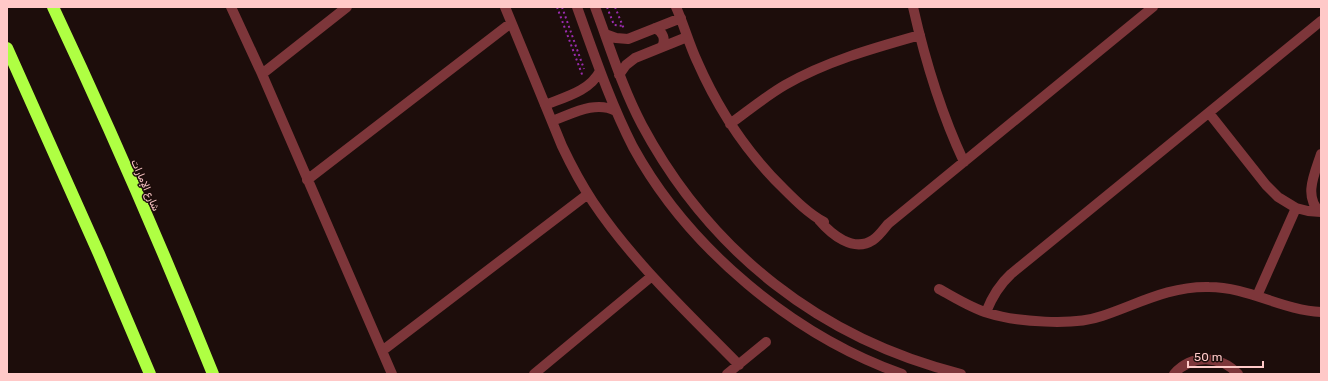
<svg xmlns="http://www.w3.org/2000/svg" width="1328" height="381" viewBox="0 0 1328 381" font-family="Rubik,'Noto Sans Arabic',sans-serif">
  <rect width="100%" height="100%" fill="#1d0d0b"/>
  <g fill="none" stroke-linecap="round" stroke-linejoin="round">
    <path stroke="#9b2caf" stroke-width="2" stroke-dasharray="2 3" stroke-linecap="butt" d="M 557,7 L 583,77
      M 562,7 L 584,69
      M 607,7 L 614,25 L 623,26
      M 615,7 L 624,29"/>
    <path stroke="#7d363a" stroke-width="10" d="M 231,7 L 262,74 L 392,374
      M 505,7 L 562,146 C 571,165 581,184 593,202 C 633,262 688,313 739,365
      M 577,7 C 594,54 610,102 633,147 C 689,249 793,335 902,374
      M 595,7 C 610,47 622,87 642,125 C 710,252 821,339 961,374
      M 676,7 C 684,25 689,44 697,61 C 718,109 747,153 784,189 C 796,201 809,214 824,222
      M 913,7 C 925,60 941,113 964,162
      M 655,28 C 663,32 666,39 662,47
      M 605,34 L 616,38 L 628,39 L 681,18
      M 262,74 L 347,7
      M 619,75 L 626,65 L 635,58 L 687,37
      M 545,105 C 565,97 590,91 600,71
      M 1209,113 L 1266,185 L 1278,197 L 1296,208 L 1308,211 L 1321,212
      M 552,121 C 572,114 595,100 616,111
      M 730,124 C 748,111 766,96 785,85 C 827,61 874,48 920,35
      M 307,180 L 511,23
      M 1320,212 C 1303,196 1315,173 1321,154
      M 819,220 C 831,234 853,253 873,240 C 879,236 883,230 888,224 L 1153,7
      M 939,289 C 954,297 971,308 988,313 C 1016,322 1074,326 1102,316 C 1138,304 1169,286 1209,287 C 1248,287 1282,310 1321,312
      M 1257,296 L 1296,208
      M 986,312 C 992,297 999,285 1011,274 L 1321,21
      M 382,351 L 588,194
      M 534,374 L 652,276
      M 727,374 L 766,342
      M 1174,374 C 1192,354 1220,355 1238,374"/>
    <path stroke="#afff43" stroke-width="12" d="M 53,7 C 110,128 163,250 213,374
      M 7,48 L 99,254 L 150,374"/>
  </g>
  <g text-anchor="middle" stroke-width="3" stroke-linejoin="round" paint-order="stroke">
    <g font-size="10" fill="#ffc9c8" stroke="#1d0d0b">
      <text transform="translate(146 185) rotate(66)" y="4">شارع الإمارات</text>
    </g>
  </g>
  <rect width="1328" height="381" fill="none" stroke="#ffc9c8" stroke-width="16"/>
  <path d="M1188 361v6h75v-6" fill="none" stroke="#ffc9c8" stroke-width="2"/>
  <text x="1194" y="361" font-size="12" fill="#ffc9c8" stroke="#1d0d0b" stroke-width="3" paint-order="stroke">50 m</text>
</svg>
